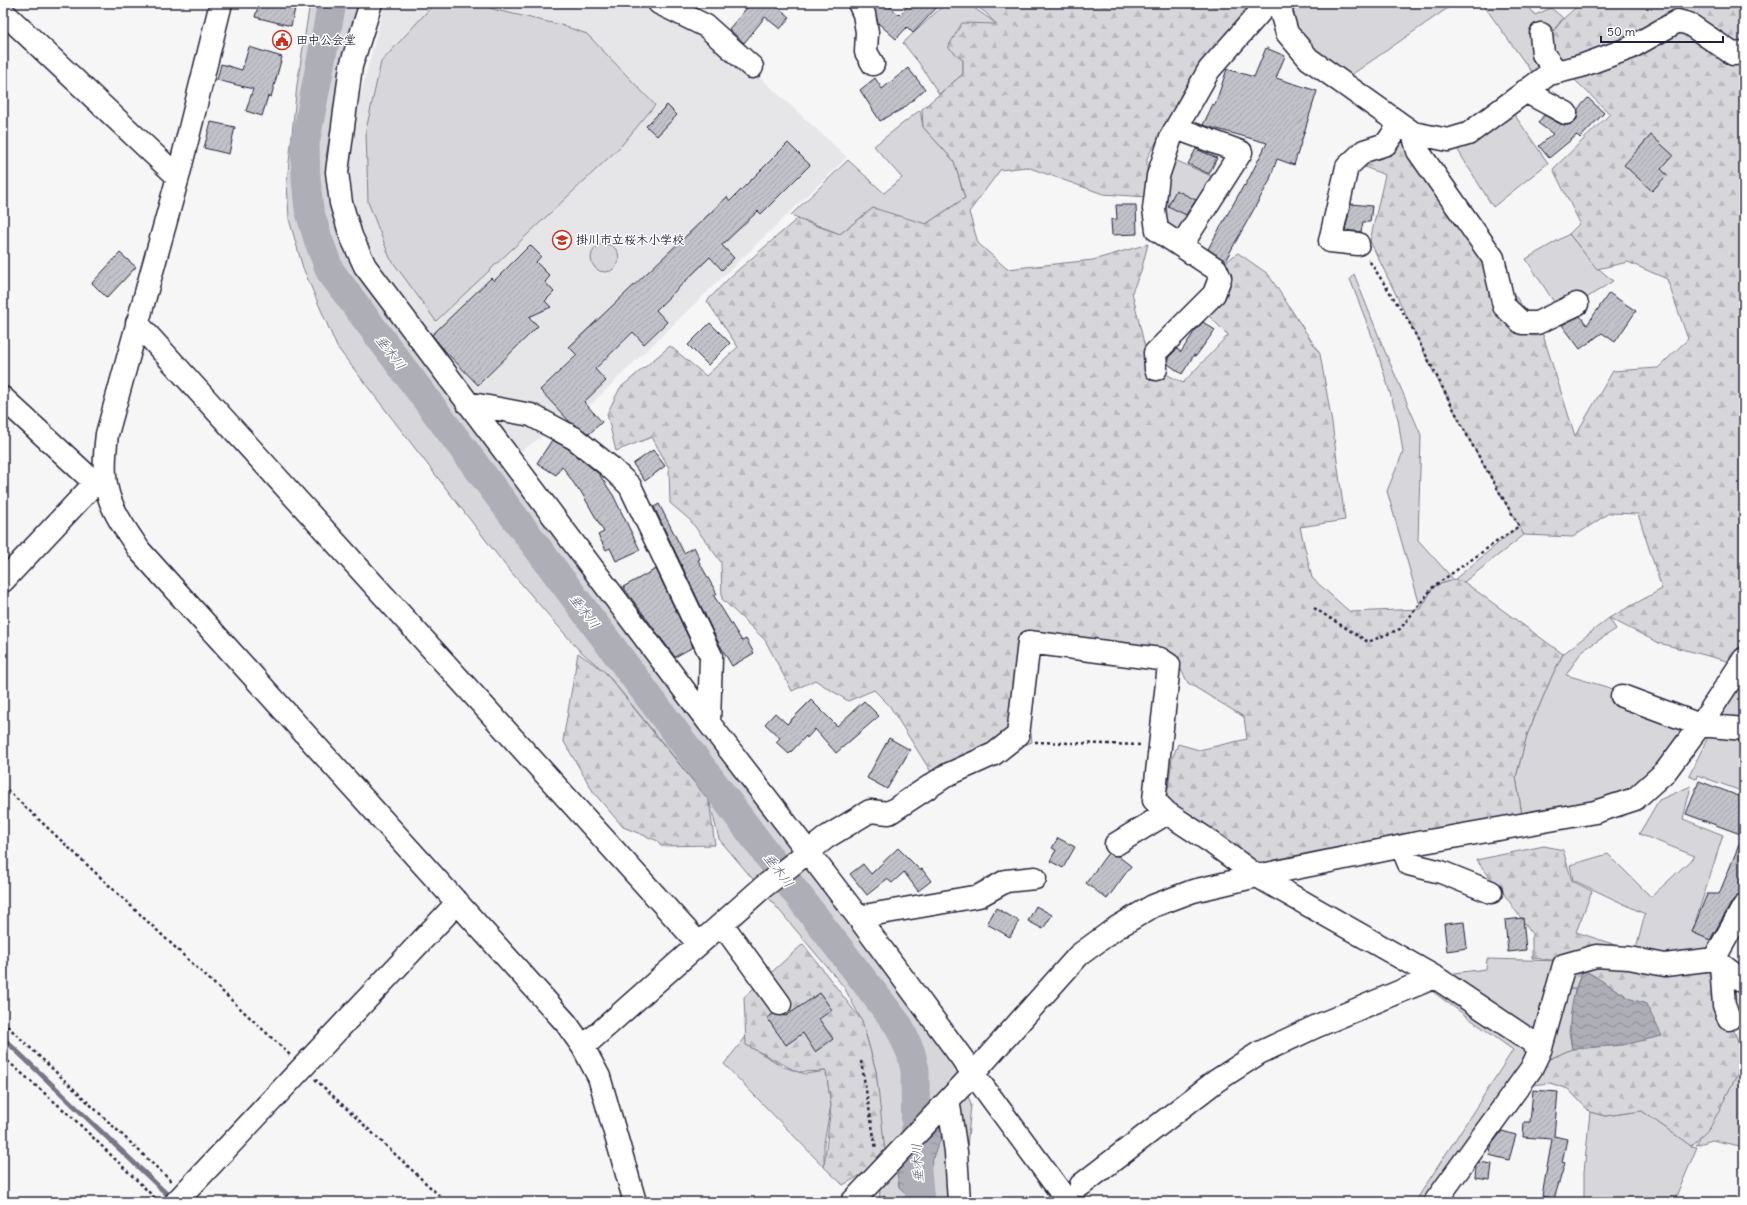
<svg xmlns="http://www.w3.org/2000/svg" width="1747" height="1205" viewBox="0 0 1747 1205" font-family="Delius,'Klee One',sans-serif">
  <defs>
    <pattern id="forest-firs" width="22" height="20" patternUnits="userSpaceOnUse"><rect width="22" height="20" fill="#d7d7db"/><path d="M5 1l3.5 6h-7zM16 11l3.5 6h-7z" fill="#b8b8bd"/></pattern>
    <pattern id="water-waves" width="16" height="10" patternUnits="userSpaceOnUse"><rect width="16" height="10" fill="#aeaeb7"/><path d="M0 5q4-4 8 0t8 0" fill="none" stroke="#8d8d96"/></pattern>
    <pattern id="building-hatch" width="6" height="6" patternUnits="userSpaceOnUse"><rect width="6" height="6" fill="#c2c2c9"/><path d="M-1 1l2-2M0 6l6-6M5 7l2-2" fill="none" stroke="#a6a6ae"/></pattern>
  </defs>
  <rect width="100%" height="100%" fill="#f6f6f7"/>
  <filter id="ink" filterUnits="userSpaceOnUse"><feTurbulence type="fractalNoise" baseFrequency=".025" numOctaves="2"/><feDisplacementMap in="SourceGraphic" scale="8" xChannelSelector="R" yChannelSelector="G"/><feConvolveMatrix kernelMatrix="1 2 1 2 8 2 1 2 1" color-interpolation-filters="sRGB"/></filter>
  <g filter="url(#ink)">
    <path fill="#e6e6e9" d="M 385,3 L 651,3 L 702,27 L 746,65 L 847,157 L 562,432 L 555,428 L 513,456 L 368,252 L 347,186 L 350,134 Z"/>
    <path fill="#d7d7db" stroke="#7c7c8b" d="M 310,3 L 360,3 L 344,60 L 326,156 L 359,252 L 957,1062 L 971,1105 L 966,1158 L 966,1202 L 879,1202 L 883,1154 L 876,1071 L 862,1021 L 844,987 L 719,839 L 709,800 L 606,673 L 578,649 L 505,565 L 337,347 L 303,268 L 289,219 L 287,182 L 297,85 Z
      M 435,3 L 476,3 L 496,10 L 561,25 L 587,34 L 655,105 L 621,146 L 436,321 L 390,258 L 368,202 L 366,130 L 381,62 Z
      M 946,3 L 967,3 L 997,24 L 963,60 L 963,74 L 939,94 L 919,63 L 903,43 Z
      M 1287,3 L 1347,3 L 1353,6 L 1361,3 L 1455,3 L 1341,82 L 1303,53 Z
      M 1482,3 L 1526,3 L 1535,15 L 1551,8 L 1563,18 L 1547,39 L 1547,52 L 1536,78 Z
      M 920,110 L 923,127 L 954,161 L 965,198 L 923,226 L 873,208 L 840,234 L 791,215 L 848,160 L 884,193 L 902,178 L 874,146 Z
      M 1511,110 L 1548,163 L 1493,207 L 1451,139 Z
      M 1168,157 L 1218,179 L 1177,244 L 1165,236 Z
      M 1569,234 L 1593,264 L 1613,281 L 1577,304 L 1554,302 L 1526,259 Z
      M591 258a14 14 0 1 1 28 0a14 14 0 1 1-28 0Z
      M 1354,274 L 1383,347 L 1421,435 L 1418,540 L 1454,580 L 1519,526 L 1524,535 L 1464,582 L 1454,580 L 1434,586 L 1421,609 L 1387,491 L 1403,452 L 1398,419 L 1375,344 L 1350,279 Z
      M 1609,618 L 1616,629 L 1582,651 L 1566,675 L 1627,693 L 1689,722 L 1657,765 L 1628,791 L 1574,806 L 1522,815 L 1516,777 L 1527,735 L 1552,676 L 1563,654 Z
      M 1744,680 L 1744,721 L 1717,720 Z
      M 1711,731 L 1744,733 L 1744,792 L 1697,775 L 1696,779 L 1689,776 Z
      M 1691,786 L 1683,819 L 1723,835 L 1692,932 L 1718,943 L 1711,956 L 1634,957 L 1645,914 L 1573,880 L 1570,865 L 1608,854 L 1651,897 L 1695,856 L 1639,834 L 1659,800 Z
      M 1487,959 L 1561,961 L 1542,1028 L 1527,1032 L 1446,974 L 1486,969 Z
      M 1441,986 L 1540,1050 L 1435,1202 L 1415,1202 L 1513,1050 L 1433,992 Z
      M 1575,989 L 1569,1032 L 1572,1049 L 1543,1062 L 1557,990 Z
      M 748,1034 L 747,1045 L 784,1067 L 805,1074 L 826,1071 L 831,1105 L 824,1143 L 824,1167 L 724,1064 Z
      M 1744,1057 L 1744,1147 L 1712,1140 L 1696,1145 L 1739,1072 Z
      M 1642,1111 L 1691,1146 L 1697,1147 L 1674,1202 L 1584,1202 L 1584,1172 L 1590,1112 L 1605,1116 Z"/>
    <path fill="url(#forest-firs)" stroke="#7c7c8b" d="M 972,3 L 1252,3 L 1239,17 L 1192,80 L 1147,158 L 1147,197 L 1103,194 L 1027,167 L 1000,170 L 969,212 L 978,243 L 1007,269 L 1093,260 L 1148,244 L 1141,271 L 1132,292 L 1149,365 L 1183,383 L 1228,335 L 1204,311 L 1216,269 L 1238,253 L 1268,274 L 1320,354 L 1332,423 L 1345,520 L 1300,527 L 1312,578 L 1350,612 L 1421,609 L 1434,586 L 1454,580 L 1464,582 L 1563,654 L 1552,676 L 1527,735 L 1516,777 L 1522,815 L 1262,868 L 1210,837 L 1167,797 L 1172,759 L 1178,744 L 1199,750 L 1247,739 L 1244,717 L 1188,683 L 1175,658 L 1021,652 L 1032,742 L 965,768 L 931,772 L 889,705 L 874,690 L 848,701 L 815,680 L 792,691 L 765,640 L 722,599 L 721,562 L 690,520 L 670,503 L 669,468 L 652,437 L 616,451 L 607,414 L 620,388 L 670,346 L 706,376 L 738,347 L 707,301 L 730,277 L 797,219 L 840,234 L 873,208 L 926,224 L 965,198 L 954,161 L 923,127 L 922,109 L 963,74 L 963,60 L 948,47 L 962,23 L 996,24 L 986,13 Z
      M 1581,3 L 1744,3 L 1744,641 L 1727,661 L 1659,643 L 1609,618 L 1662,589 L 1638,514 L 1609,513 L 1573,537 L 1524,535 L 1476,452 L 1435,375 L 1370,241 L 1385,175 L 1357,164 L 1401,132 L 1426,170 L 1543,335 L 1575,436 L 1613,371 L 1658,368 L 1688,339 L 1667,279 L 1628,262 L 1597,269 L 1569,234 L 1580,223 L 1553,169 L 1610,114 L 1548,54 L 1547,39 L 1565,17 Z
      M 578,653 L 604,671 L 709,801 L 715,845 L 661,846 L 658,841 L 623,827 L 594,793 L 563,740 Z
      M 1544,846 L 1563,850 L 1572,881 L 1592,891 L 1576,932 L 1634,951 L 1661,968 L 1710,971 L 1738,1041 L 1743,1063 L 1710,1128 L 1691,1146 L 1642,1111 L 1605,1116 L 1590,1112 L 1568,1089 L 1550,1083 L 1533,1085 L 1536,1071 L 1543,1062 L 1572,1049 L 1594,1047 L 1646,1004 L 1631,999 L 1583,970 L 1575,989 L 1561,989 L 1561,961 L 1532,958 L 1532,934 L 1504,894 L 1476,860 Z
      M 803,944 L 862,1021 L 876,1071 L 885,1151 L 875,1167 L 843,1185 L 824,1167 L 831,1105 L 826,1071 L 798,1072 L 746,1045 L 744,997 Z"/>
    <path fill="url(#water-waves)" stroke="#767685" d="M 1583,969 L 1631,999 L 1646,1004 L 1662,1036 L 1623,1045 L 1572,1049 C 1567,1018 1572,998 1583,969 Z
      M 942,1126 C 943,1141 937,1144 933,1158 C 928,1173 928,1186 929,1202 L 915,1202 L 899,1187 L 897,1172 Z"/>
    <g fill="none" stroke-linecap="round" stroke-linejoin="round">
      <path stroke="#767685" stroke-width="5" d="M 3,1038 L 172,1199"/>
      <path stroke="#aeaeb7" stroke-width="29" d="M 332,3 L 305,144 L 306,179 L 309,209 L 318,239 L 330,271 L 784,877 L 899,1026 L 911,1053 L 915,1070 L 916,1159 L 920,1202"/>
    </g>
    <path fill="url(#building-hatch)" stroke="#22223b" d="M 259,3 L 293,3 L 292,9 L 295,9 L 291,26 L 255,17 Z
      M 749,3 L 777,3 L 775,5 L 790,17 L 780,29 L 765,17 L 744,43 L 729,29 L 750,4 Z
      M 875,3 L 886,3 L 899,15 L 911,3 L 941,3 L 913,33 L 907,27 L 896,39 L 878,23 L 873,4 Z
      M 249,47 L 282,57 L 271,97 L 268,96 L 262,116 L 246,111 L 253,89 L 217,80 L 221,64 L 242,70 Z
      M 1266,48 L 1285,56 L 1276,78 L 1317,91 L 1294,165 L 1277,159 L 1269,182 L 1225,261 L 1208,249 L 1244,185 L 1245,186 L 1267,143 L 1203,125 L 1213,104 L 1215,105 L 1227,69 L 1254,77 Z
      M 908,68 L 925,89 L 904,108 L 880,121 L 860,90 L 875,78 L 882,89 Z
      M 1588,98 L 1604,113 L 1580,138 L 1577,135 L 1549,158 L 1539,146 L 1553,134 L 1538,123 L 1544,115 L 1560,124 L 1567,125 L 1572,124 L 1577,119 L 1578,109 Z
      M 667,105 L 677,115 L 657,136 L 646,126 Z
      M 211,122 L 235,127 L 229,154 L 204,148 Z
      M 1651,135 L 1673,155 L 1661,169 L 1667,175 L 1652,191 L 1624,165 Z
      M 788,143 L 810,165 L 761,214 L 758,211 L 722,245 L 734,258 L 722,270 L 710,257 L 656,310 L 667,322 L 644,344 L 633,332 L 595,369 L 606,381 L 584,402 L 602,422 L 589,434 L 570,422 L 540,390 L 577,355 L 569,347 L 727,197 L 730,201 Z
      M 1196,149 L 1217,158 L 1209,174 L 1188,164 Z
      M 1176,190 L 1196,200 L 1186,215 L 1168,206 Z
      M 1351,204 L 1372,206 L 1370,222 L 1363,222 L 1361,232 L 1345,230 Z
      M 1116,205 L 1136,205 L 1137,234 L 1112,235 L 1111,220 L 1117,219 Z
      M 530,245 L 541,256 L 536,262 L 550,276 L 545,282 L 554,292 L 545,301 L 551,307 L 529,317 L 538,326 L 478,385 L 445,351 L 432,335 L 491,278 L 494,281 Z
      M 120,253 L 136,267 L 107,298 L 92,283 Z
      M 1609,293 L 1636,311 L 1615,342 L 1602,333 L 1580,349 L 1562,325 L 1580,316 L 1587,325 Z
      M 1203,322 L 1215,330 L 1196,356 L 1194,355 L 1182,374 L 1168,364 L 1168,358 L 1177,349 L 1181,352 L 1194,332 Z
      M 710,323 L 730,343 L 708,365 L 688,345 Z
      M 552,440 L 567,448 L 599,474 L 613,495 L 640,550 L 616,561 L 610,548 L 606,550 L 598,535 L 604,532 L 580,490 L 579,491 L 562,466 L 556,475 L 537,463 Z
      M 653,450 L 665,466 L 645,481 L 633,464 Z
      M 659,504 L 684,553 L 694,547 L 700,559 L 698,560 L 717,594 L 714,596 L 742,641 L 746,639 L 754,653 L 732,666 L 717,640 L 654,507 Z
      M 656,569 L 693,647 L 675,657 L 623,587 Z
      M 811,700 L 837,726 L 864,701 L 879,716 L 836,753 L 815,729 L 807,738 L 806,736 L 789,754 L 776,742 L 780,738 L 765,724 L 775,713 L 787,724 Z
      M 889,738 L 910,750 L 887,789 L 867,778 Z
      M 1699,781 L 1744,798 L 1744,892 L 1733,900 L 1710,940 L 1692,932 L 1707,894 L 1719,894 L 1743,835 L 1686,814 Z
      M 1058,838 L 1075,847 L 1063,868 L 1050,861 L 1056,850 L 1052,848 Z
      M 898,848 L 920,870 L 922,869 L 931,881 L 918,891 L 904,872 L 892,883 L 887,879 L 867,895 L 850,874 L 863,864 L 871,874 Z
      M 1108,853 L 1118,856 L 1131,866 L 1107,899 L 1086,883 Z
      M 1036,906 L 1052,915 L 1043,929 L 1028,921 Z
      M 996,908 L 1019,921 L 1010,937 L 987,924 Z
      M 1523,918 L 1526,950 L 1508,952 L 1505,920 Z
      M 1464,922 L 1467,948 L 1447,951 L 1444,924 Z
      M 820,993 L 832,1010 L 819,1019 L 833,1039 L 815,1052 L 803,1033 L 786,1045 L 767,1018 L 773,1014 L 786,1016 Z
      M 1533,1090 L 1558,1092 L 1554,1136 L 1567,1139 L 1562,1162 L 1565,1163 L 1554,1199 L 1542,1196 L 1552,1139 L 1523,1137 L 1524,1122 L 1530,1122 Z
      M 1502,1131 L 1516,1135 L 1509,1160 L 1489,1155 L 1492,1144 Z
      M 1479,1162 L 1492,1164 L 1490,1180 L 1475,1178 L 1476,1166 Z"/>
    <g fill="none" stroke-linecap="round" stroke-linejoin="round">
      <defs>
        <path id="minor" d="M 221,3 L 178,177 L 107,434 C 100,492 108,504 140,551 L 566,1023 L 583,1047 L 599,1077 L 635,1202
          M 371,3 L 351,66 L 337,172 L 341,203 L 351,236 L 365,266 L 709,723
          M 659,3 L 706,26 L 752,67
          M 859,3 L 864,14 L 867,32 L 866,52 L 873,64
          M 1282,3 L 1281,12 L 1287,33 L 1309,59 L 1413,133 L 1448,140 L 1468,134 L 1549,74 L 1581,66 L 1630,48 L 1678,21 L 1689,24 L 1733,54 L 1744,53
          M 3,12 L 178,177
          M 1541,34 L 1543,54 L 1557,72
          M 1525,91 L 1566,113
          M 1176,128 L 1241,152 L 1181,246
          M 1413,133 L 1418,151 L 1493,258 L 1504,306 L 1522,323 L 1537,323 L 1577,304
          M 1358,244 L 1330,241 L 1347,167 L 1364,151 L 1386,144 L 1400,124
          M 137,323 L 699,944
          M 1156,369 L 1155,353 L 1214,294 L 1220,278 L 1216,269 L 1157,230 L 1154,209 L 1158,176 L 1171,137 L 1209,70 L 1268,3
          M 3,398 L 95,483 L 3,581
          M 467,403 L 531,415 L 574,438 L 609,466 L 630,486 L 711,656 L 709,723 L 858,917 L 1068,1202
          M 1622,696 L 1700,725 L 1744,729
          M 1116,844 L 1167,813
          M 1402,847 L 1409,864 L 1441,872 L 1491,892
          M 858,917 L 979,896 L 1006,881 L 1035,878
          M 722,924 L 780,1004
          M 1714,959 L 1744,982
          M 1721,965 L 1724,1005 L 1729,1019
          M 583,1047 L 762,888 L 827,837 L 870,811 L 889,813 L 947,775 L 994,754 L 1018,735 L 1029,642 L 1160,659 L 1169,665 L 1154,800 L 1167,813 L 1208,840 L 1257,876 L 1435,977 L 1541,1048
          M 949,1105 L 956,1152 L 959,1202
          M 1081,1185 L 1216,1081 L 1259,1053 L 1317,1026 L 1435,977
          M 176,1202 L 458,902
          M 852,1202 L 973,1074 L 1079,955 L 1116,928 L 1153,906 L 1193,891 L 1257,876 L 1418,843 L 1595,812 L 1635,799 L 1666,771 L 1706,717 L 1744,659
          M 1435,1202 L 1531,1069 L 1541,1048 L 1564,965 L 1596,956 L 1629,958 L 1665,965 L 1714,959 L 1744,906"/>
      </defs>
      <use href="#minor" stroke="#22223b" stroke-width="25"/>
      <path stroke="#22223b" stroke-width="2.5" stroke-dasharray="3 3" stroke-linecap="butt" d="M 1314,608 L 1368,642 L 1400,629 L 1434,586 L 1519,526 L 1470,441 L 1408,320 L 1368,259
        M 1035,742 L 1142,745
        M 3,786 L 290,1055
        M 3,1022 L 171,1181
        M 3,1057 L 73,1118 L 157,1200
        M 861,1061 L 876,1149
        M 315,1079 L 446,1202
        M 884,1195 L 885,1202"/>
      <use href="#minor" stroke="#fff" stroke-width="22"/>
    </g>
  </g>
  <defs>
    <symbol id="civic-ring" viewBox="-11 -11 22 22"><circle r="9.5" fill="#fff" stroke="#c8321e" stroke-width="1.5"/><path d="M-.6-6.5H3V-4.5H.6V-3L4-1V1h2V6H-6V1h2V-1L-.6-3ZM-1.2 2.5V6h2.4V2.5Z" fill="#c8321e"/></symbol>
    <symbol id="school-ring" viewBox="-11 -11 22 22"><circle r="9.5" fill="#fff" stroke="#c8321e" stroke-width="1.5"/><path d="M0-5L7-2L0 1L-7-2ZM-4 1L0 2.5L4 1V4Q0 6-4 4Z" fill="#c8321e"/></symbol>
  </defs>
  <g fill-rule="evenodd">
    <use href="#civic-ring" x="271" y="29" width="22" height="22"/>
    <use href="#school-ring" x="551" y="229" width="22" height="22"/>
  </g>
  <g text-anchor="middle" stroke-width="3" stroke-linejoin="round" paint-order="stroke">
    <g font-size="12" font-weight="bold" fill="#22223b" stroke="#fff" text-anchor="start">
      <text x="296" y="44">田中公会堂</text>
      <text x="576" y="244">掛川市立桜木小学校</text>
    </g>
    <g font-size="13" font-style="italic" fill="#5a5a6d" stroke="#fff">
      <text transform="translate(391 352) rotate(53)" y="5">垂木川</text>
      <text transform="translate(585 611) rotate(53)" y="5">垂木川</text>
      <text transform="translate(779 870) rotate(53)" y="5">垂木川</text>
      <text transform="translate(917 1163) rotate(-93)" y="5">垂木川</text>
    </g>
  </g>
  <rect width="1747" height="1205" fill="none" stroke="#fff" stroke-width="16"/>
  <rect x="8" y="8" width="1731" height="1189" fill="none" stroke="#22223b" stroke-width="1.5" filter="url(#ink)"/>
  <path d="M1601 36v6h122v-6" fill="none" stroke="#22223b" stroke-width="2"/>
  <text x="1607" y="36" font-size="12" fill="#22223b" stroke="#ffffff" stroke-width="3" paint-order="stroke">50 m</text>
</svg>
